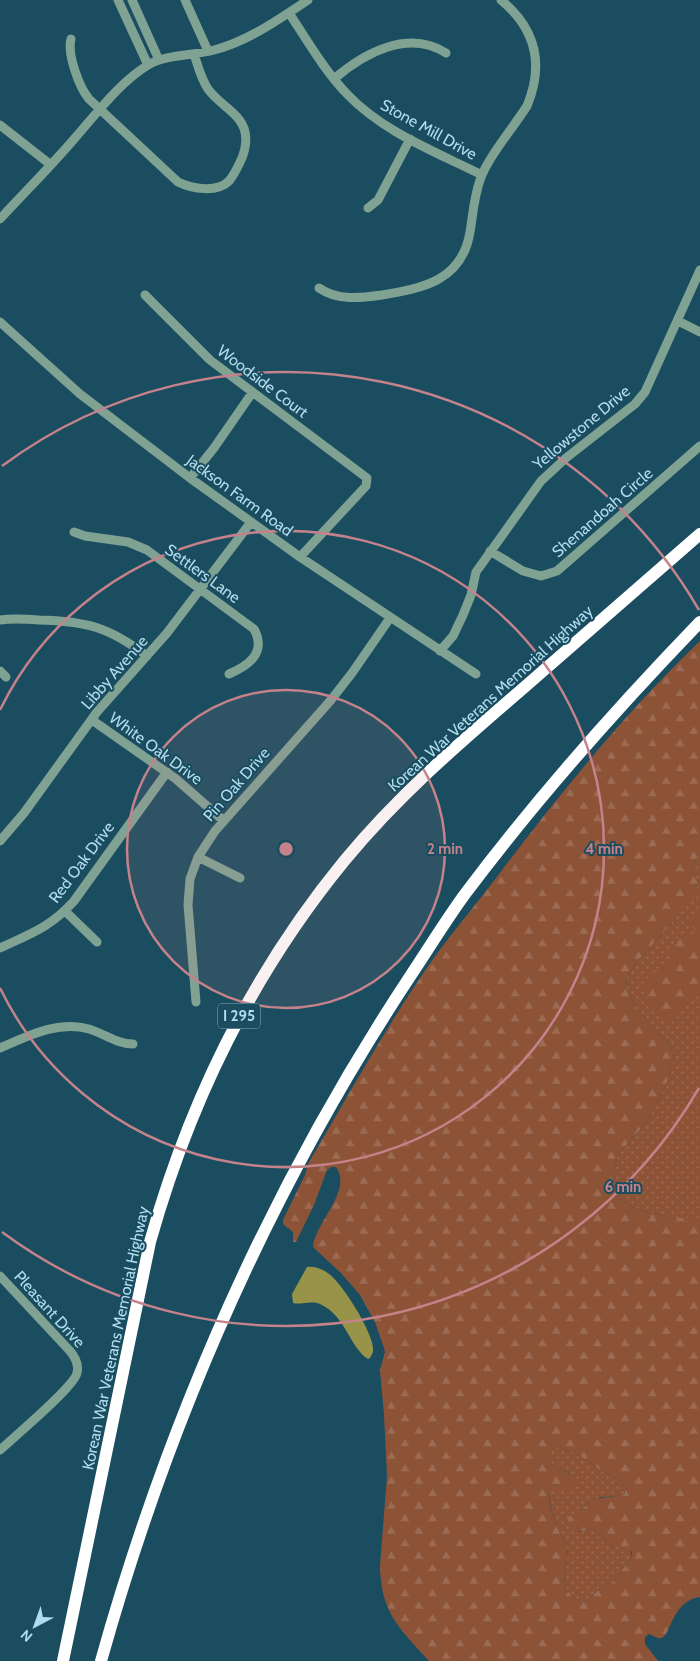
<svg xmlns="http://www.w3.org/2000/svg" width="700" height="1661" viewBox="0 0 700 1661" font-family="Cabin,sans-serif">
  <defs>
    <pattern id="grass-dots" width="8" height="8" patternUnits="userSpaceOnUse" patternTransform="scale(1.25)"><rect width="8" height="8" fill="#8d5337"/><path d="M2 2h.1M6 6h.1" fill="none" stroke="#9b6b54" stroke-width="1.8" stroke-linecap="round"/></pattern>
    <pattern id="forest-firs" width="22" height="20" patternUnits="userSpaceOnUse" patternTransform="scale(1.25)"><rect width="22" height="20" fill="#8d5337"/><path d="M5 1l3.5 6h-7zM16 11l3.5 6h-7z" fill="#9b6b54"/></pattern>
  </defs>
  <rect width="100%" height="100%" fill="#1a4d5f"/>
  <path fill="url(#grass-dots)" d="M 700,854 L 700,1218 L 671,1218 L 634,1208 L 620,1199 L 616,1189 L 612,1176 L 618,1154 L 646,1123 L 667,1082 L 674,1057 L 670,1044 L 652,1027 L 636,1007 L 626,988 L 627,978 L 636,963 L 668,927 L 697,887 L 699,882 C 690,870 691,865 700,854 Z
    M 555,1447 L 563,1448 L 577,1454 L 605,1473 L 619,1479 L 626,1487 L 624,1495 C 601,1499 597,1492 580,1511 L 579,1532 L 593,1529 L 613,1547 L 626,1547 L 630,1549 L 632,1557 L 611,1585 L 597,1591 L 585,1603 C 578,1601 570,1596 567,1589 C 560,1575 570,1561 567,1547 C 565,1542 562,1537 560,1533 C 556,1524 548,1502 549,1492 L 553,1490 L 571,1474 L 549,1463 L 549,1451 Z"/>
  <path fill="url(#forest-firs)" fill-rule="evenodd" d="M 700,641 L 700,854 C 691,865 690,870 699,882 L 695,891 L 668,927 L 636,963 L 627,978 L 626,988 L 636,1007 L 652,1027 L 670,1044 L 674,1057 L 667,1082 L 646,1123 L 618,1154 L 612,1176 L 616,1189 L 620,1199 L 634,1208 L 671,1218 L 700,1218 L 700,1597 C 671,1601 671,1637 661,1638 C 658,1639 652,1635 649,1634 L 645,1637 L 645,1644 L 658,1661 L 429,1661 C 399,1628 381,1613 380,1566 L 387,1476 L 384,1415 L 380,1370 L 385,1352 L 384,1348 L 375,1322 L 360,1295 L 341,1273 L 313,1247 C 315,1222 353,1191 336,1167 L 331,1167 L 327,1170 L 314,1205 L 296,1242 L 293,1242 L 293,1232 L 283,1224 L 283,1220 L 305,1175 L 308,1164 C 346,1099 382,1034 424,972 C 445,941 470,912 493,882 C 557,797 623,715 700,641 ZM 555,1447 L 563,1448 L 577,1454 L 605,1473 L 619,1479 L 626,1487 L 624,1495 L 592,1499 L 580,1511 L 568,1517 L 568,1525 C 576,1534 582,1531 593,1529 L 613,1547 L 626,1547 L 632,1552 L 632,1557 L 611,1585 L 597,1591 L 585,1603 C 578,1601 570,1596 567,1589 C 560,1575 570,1561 567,1547 C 565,1542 562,1537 560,1533 C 556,1524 547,1501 549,1492 C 560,1488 569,1495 579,1484 L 577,1479 L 574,1476 L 549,1463 L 549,1451 Z
    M 694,914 L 700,916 L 700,988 L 689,996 L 672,1020 L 663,1021 L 656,1014 L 642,987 L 651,973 L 667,963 L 679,936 C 687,931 692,938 699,935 L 699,932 C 692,928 689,924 691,915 Z"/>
  <path fill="#979348" d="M 307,1267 C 314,1266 323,1269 329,1274 C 342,1283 375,1335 373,1351 C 373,1353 371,1356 370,1358 L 368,1359 C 350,1348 346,1316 320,1304 C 311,1300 302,1305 293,1303 L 292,1294 Z"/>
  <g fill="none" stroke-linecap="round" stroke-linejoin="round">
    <path stroke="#80a293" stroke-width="9" d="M 118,0 L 148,65
      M 132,0 L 159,60
      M 185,0 L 208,51
      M 289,13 C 307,40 324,70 347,94 C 383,132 436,152 482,175
      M 71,39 C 67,54 79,87 89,99 L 178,182 C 192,189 217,193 229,181 C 235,174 238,166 242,158 C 245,150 247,141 245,132 C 241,113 218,104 208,89 C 201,79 198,66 194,54
      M 334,79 C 364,53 408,29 446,53
      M 0,125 L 51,165
      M 368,208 L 378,200 L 410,139
      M 0,219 C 25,192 51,166 75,138 C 97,113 119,83 148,65 C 167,54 193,56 214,50 C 249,41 279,19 308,0
      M 319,288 C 338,301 360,298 382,295 C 423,288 462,281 470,232 C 473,214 474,197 480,180 C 488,157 513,128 527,106 C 544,65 536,29 501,0
      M 145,295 L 210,360 L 367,478 L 366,486 L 300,557
      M 678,321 L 700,332
      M 0,322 L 80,394 L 190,478 L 300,557 L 476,674
      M 190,478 L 214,448 L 252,393
      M 74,532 L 85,536 L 128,542 L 147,550 L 254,629 C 267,653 248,666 229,674
      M 490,551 L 523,571 L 541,576 L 557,571 L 700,446
      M 0,620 C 13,618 26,619 39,620 C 86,621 109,627 147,656
      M 440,651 L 453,636 L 463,615 L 471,595 L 476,572 L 541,481 L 566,458 L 635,404 L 645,392 L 700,270
      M 0,671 L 6,677
      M 92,720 L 176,779 L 224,821
      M 0,841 L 24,813 L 97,712 L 167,633 L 251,522
      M 198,857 L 240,878
      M 65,911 L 97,942
      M 0,948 C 30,934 51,927 74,901 L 167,772
      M 196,1002 L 188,905 L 190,879 L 198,857 L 215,831 L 331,700 L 352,673 L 390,618
      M 0,1048 C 28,1036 59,1020 89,1029 C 105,1034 117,1044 133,1044
      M 0,1276 L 70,1351 C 75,1357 79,1365 77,1373 C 74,1387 14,1437 0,1450"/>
    <path stroke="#fff" stroke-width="12" d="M 63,1661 L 150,1242 C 189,1103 253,972 345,860 C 397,797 458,744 520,691 C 580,639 640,587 700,534
      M 101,1661 C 170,1415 270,1188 411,975 C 429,948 446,920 465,894 C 537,798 617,708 700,622"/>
  </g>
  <circle cx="286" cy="849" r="159" fill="#c4828b" fill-opacity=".12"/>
  <g fill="none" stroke="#c4828b" stroke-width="2.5">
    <circle cx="286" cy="849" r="159"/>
    <path d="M0 710A318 318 0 1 1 0 988"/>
    <path d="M699 1088A477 477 0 0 1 2 1232M2 466A477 477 0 0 1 699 610"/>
  </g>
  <g text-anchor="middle" stroke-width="4" stroke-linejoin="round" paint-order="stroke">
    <rect fill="#1a4d5f" stroke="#84b1c3" stroke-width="1" x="218" y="1003.5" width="42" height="25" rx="4"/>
    <g font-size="15" font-weight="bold" fill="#b1dcee">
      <text x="239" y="1021">I 295</text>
    </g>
    <g font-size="16" fill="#b1dcee" stroke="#1a4d5f">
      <text transform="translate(429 129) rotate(29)" y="6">Stone Mill Drive</text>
      <text transform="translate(263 381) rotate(37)" y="6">Woodside Court</text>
      <text transform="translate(581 427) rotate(-40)" y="6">Yellowstone Drive</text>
      <text transform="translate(240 495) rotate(36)" y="6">Jackson Farm Road</text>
      <text transform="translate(602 512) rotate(-41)" y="6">Shenandoah Circle</text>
      <text transform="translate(203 573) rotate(36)" y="6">Settlers Lane</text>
      <text transform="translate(114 672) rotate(-49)" y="6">Libby Avenue</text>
      <text transform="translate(490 698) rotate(-42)" y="6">Korean War Veterans Memorial Highway</text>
      <text transform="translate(156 748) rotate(36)" y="6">White Oak Drive</text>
      <text transform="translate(236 784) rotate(-49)" y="6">Pin Oak Drive</text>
      <text transform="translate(81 862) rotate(-53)" y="6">Red Oak Drive</text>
      <text transform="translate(50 1309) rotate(48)" y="6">Pleasant Drive</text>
      <text transform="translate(115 1338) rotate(-78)" y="6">Korean War Veterans Memorial Highway</text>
    </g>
  </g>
  <circle cx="286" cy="849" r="8" fill="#c4828b" stroke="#1a4d5f" stroke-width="2.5"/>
  <g font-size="15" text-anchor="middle" font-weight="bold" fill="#c4828b" stroke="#1a4d5f" stroke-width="4" stroke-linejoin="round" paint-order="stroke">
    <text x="445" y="854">2 min</text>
    <text x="604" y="854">4 min</text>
    <text x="623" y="1192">6 min</text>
  </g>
  <g transform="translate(35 1626) rotate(221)" stroke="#1a4d5f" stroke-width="4" paint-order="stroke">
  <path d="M0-4L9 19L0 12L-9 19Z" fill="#b1dcee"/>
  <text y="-8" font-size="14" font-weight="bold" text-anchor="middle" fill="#b1dcee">N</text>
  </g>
</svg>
